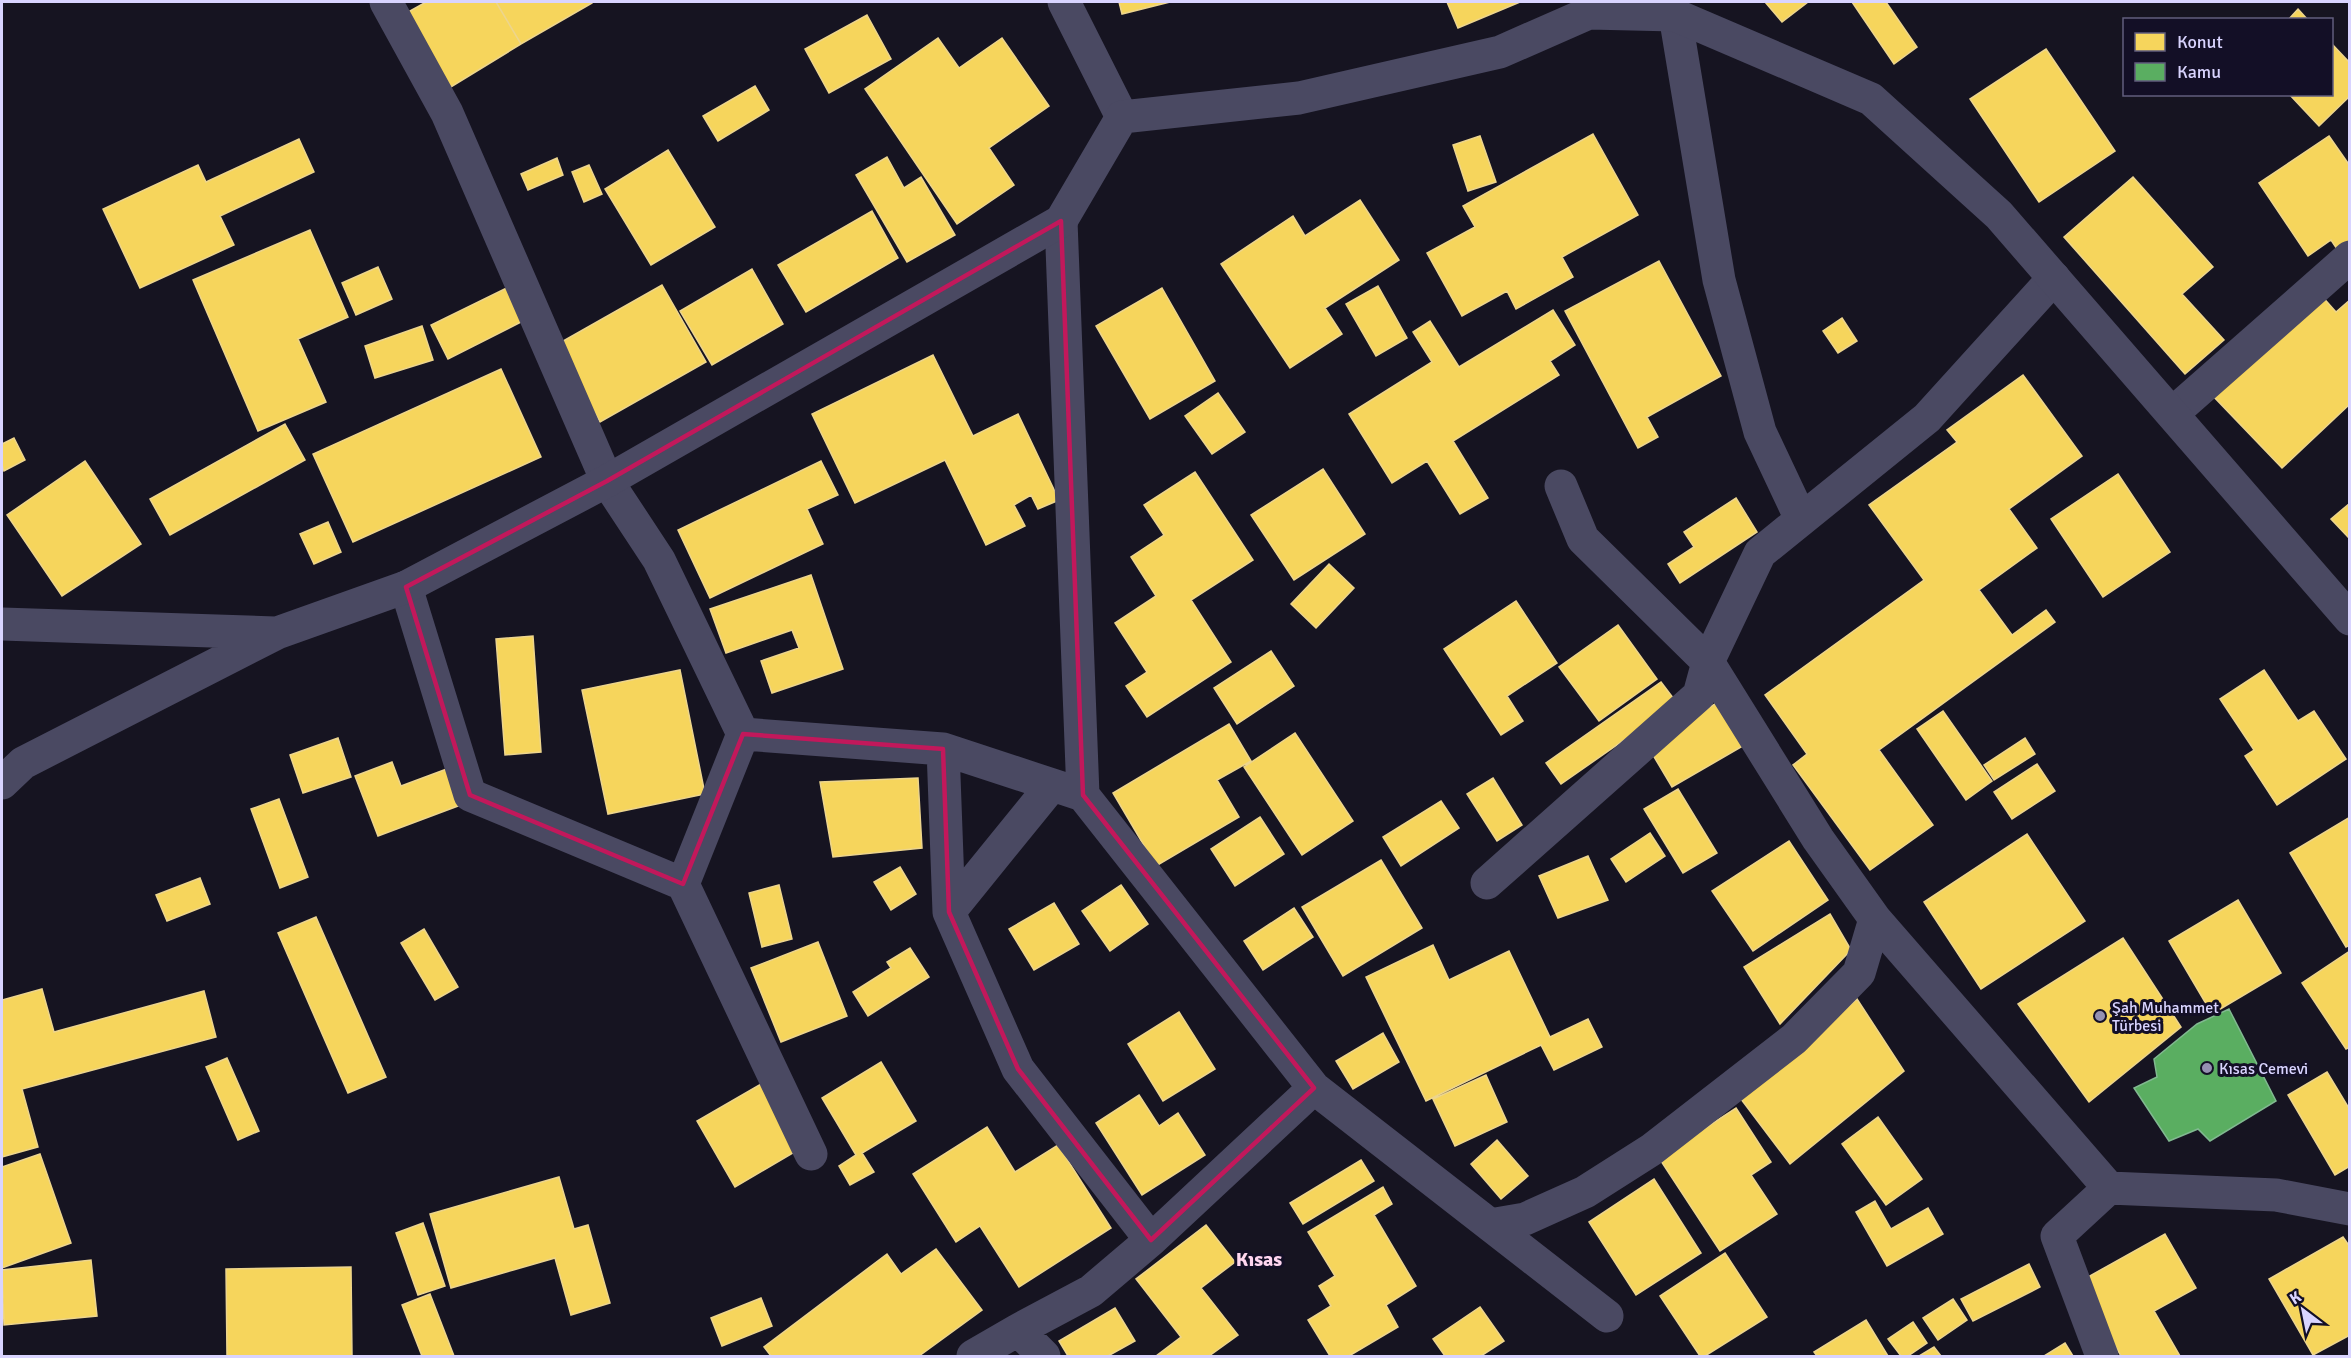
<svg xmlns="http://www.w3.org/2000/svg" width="2351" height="1358" viewBox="0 0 2351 1358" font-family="Signika,sans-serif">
  <rect width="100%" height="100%" fill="#161421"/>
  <path fill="#f6d55c" stroke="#edd58d" stroke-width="1.5" d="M 426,2 L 496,2 L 521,44 L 446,90 L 401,16 Z
    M 496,2 L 592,2 L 592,3 L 521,44 Z
    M 1119,2 L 1170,2 L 1122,14 Z
    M 1447,2 L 1520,2 L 1458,28 Z
    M 1765,2 L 1808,2 L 1782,22 Z
    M 1852,2 L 1886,2 L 1917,47 L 1894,64 Z
    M 2298,9 L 2308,20 L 2288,20 Z
    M 867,15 L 891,59 L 829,93 L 805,49 Z
    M 938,38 L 959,68 L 1002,38 L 1049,106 L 989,148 L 1014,185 L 957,224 L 865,89 Z
    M 2332,44 L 2350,63 L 2350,96 L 2319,126 L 2289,94 L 2332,94 Z
    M 2046,49 L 2115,151 L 2039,202 L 1970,99 Z
    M 755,86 L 769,110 L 718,141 L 703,116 Z
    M 1593,134 L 1638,215 L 1562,257 L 1573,277 L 1516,309 L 1507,291 L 1462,316 L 1427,253 L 1475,227 L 1463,206 Z
    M 1480,136 L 1496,182 L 1468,191 L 1453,145 Z
    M 2329,136 L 2350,166 L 2350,241 L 2337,249 L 2331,240 L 2308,256 L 2259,183 Z
    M 299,139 L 314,172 L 220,216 L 234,245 L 140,288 L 103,209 L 198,165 L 206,182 Z
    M 668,150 L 715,227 L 651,265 L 605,189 Z
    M 887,157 L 904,188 L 921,177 L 955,235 L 907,262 L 856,175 Z
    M 557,158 L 563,175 L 528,190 L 521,174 Z
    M 589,165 L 602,194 L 584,202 L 572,172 Z
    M 2133,177 L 2213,267 L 2182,294 L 2224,340 L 2185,374 L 2064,237 Z
    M 1360,200 L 1399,260 L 1325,308 L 1342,334 L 1290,368 L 1221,264 L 1293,216 L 1305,236 Z
    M 872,211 L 898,258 L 806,312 L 778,265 Z
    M 310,230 L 348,317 L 298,339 L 326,402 L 258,431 L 193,280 Z
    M 1659,261 L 1721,376 L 1647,417 L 1658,437 L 1638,448 L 1565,311 Z
    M 378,267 L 392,299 L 356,315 L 342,283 Z
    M 752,269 L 783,324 L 712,365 L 680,311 Z
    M 517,283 L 533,316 L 448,359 L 431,325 Z
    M 662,285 L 706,362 L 600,422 L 556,345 Z
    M 1378,286 L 1407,338 L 1376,356 L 1346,304 Z
    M 1162,288 L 1215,381 L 1150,419 L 1096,326 Z
    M 2320,294 L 2336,312 L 2350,300 L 2350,404 L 2282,468 L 2212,395 Z
    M 1553,310 L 1575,345 L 1550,361 L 1559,375 L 1453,441 L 1488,498 L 1460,514 L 1427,461 L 1392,483 L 1349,414 L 1432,362 L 1413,332 L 1430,321 L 1459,367 Z
    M 1842,318 L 1857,341 L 1838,353 L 1823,331 Z
    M 422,326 L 433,360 L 375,378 L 365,346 Z
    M 933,355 L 973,436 L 1018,414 L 1059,500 L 1038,509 L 1031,495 L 1014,505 L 1025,526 L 986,545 L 945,460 L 855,503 L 812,414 Z
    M 501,369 L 541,457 L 353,542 L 313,454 Z
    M 2023,375 L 2082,456 L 2009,509 L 2037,548 L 1979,590 L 2012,635 L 2046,610 L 2055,622 L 1879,750 L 1933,825 L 1870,870 L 1793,765 L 1807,754 L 1765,695 L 1924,580 L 1869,505 L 1957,442 L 1947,430 Z
    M 1218,393 L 1245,432 L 1212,454 L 1185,416 Z
    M 285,424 L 305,460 L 170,535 L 150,499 Z
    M 14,438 L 25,460 L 4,471 L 2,465 L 2,444 Z
    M 85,461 L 141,544 L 62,596 L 7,515 Z
    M 821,461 L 838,495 L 807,509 L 823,544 L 710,598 L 678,530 Z
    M 1323,469 L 1365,534 L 1294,580 L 1251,515 Z
    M 1195,472 L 1253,560 L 1191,600 L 1231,662 L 1147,717 L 1126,686 L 1147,672 L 1115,623 L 1156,596 L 1131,557 L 1164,535 L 1144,505 Z
    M 2118,474 L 2170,552 L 2103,597 L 2051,519 Z
    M 1736,498 L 1757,532 L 1680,583 L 1668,564 L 1694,547 L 1684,532 Z
    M 2350,503 L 2350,539 L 2331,519 Z
    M 328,522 L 341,552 L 314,564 L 300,534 Z
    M 1329,564 L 1354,588 L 1316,628 L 1291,604 Z
    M 811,575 L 843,669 L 772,693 L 761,661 L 799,648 L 792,630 L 726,653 L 710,609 Z
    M 1516,601 L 1557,663 L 1507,696 L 1523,721 L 1501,735 L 1444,649 Z
    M 1618,625 L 1657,679 L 1599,721 L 1559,667 Z
    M 533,636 L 541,752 L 505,755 L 496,639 Z
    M 1271,651 L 1294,686 L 1237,724 L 1214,688 Z
    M 680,670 L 705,794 L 608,814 L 582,690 Z
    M 2264,670 L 2298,721 L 2314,711 L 2346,759 L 2277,805 L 2245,756 L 2254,750 L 2220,699 Z
    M 1661,682 L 1677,703 L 1561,784 L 1546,763 Z
    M 1723,699 L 1748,743 L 1672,787 L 1647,745 Z
    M 1943,711 L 1992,781 L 1966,800 L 1917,729 Z
    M 1229,724 L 1251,761 L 1217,780 L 1239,817 L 1156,866 L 1113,793 Z
    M 1295,733 L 1353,821 L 1302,855 L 1244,767 Z
    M 338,738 L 351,777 L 303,793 L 290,755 Z
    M 2025,738 L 2035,754 L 1994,780 L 1984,765 Z
    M 392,762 L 401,786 L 452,767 L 466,803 L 378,836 L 355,776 Z
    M 2037,764 L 2055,791 L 2012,819 L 1994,792 Z
    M 918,778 L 922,848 L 833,857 L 820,782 Z
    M 1493,778 L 1522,825 L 1497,841 L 1467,794 Z
    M 1678,789 L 1717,853 L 1683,873 L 1644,809 Z
    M 279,799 L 308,877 L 280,888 L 251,809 Z
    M 1441,801 L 1459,828 L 1401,866 L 1383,837 Z
    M 1260,817 L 1284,854 L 1235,886 L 1211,849 Z
    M 2350,817 L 2350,945 L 2346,947 L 2290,853 Z
    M 1650,833 L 1665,856 L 1626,882 L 1611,859 Z
    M 2027,834 L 2085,921 L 1981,989 L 1924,902 Z
    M 1789,841 L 1828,900 L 1753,951 L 1712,891 Z
    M 1588,856 L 1608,900 L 1558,918 L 1539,876 Z
    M 1381,860 L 1422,928 L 1343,976 L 1302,907 Z
    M 900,867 L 916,894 L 891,910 L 874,882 Z
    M 200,878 L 210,904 L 167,921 L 156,895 Z
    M 779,885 L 792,939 L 762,947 L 749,893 Z
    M 1121,885 L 1148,924 L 1110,951 L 1082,911 Z
    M 2238,900 L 2281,973 L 2212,1014 L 2169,941 Z
    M 1054,903 L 1079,944 L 1034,970 L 1009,929 Z
    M 1294,908 L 1313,937 L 1263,970 L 1244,941 Z
    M 1830,914 L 1851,950 L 1780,1024 L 1744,967 Z
    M 316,917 L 386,1077 L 348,1093 L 278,933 Z
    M 424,929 L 458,987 L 435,1000 L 401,943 Z
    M 2123,938 L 2181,1027 L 2089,1102 L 2018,1004 Z
    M 818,942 L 847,1016 L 781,1042 L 751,968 Z
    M 1433,945 L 1449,980 L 1509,951 L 1550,1037 L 1588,1019 L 1602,1047 L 1554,1070 L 1541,1045 L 1426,1101 L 1366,977 Z
    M 910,948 L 929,977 L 868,1016 L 853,992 L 891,968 L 887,962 Z
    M 2350,951 L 2350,1047 L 2346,1049 L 2302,983 Z
    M 42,989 L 54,1032 L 204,991 L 216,1037 L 22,1089 L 38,1147 L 2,1157 L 2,1000 Z
    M 1857,999 L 1904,1071 L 1790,1164 L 1741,1099 Z
    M 1179,1012 L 1215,1069 L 1163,1101 L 1128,1044 Z
    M 1383,1033 L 1399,1062 L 1353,1089 L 1336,1061 Z
    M 227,1058 L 259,1131 L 238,1140 L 206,1067 Z
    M 881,1062 L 916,1121 L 862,1153 L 874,1172 L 850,1185 L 839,1166 L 856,1155 L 822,1098 Z
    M 2327,1072 L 2350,1110 L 2350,1166 L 2335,1175 L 2288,1095 Z
    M 1486,1075 L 1507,1122 L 1455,1146 L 1433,1099 Z
    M 761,1084 L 798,1150 L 735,1187 L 697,1121 Z
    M 1139,1095 L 1159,1126 L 1178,1113 L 1205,1155 L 1142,1195 L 1096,1123 Z
    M 1736,1108 L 1771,1162 L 1751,1175 L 1777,1214 L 1720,1251 L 1659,1158 Z
    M 1878,1117 L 1922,1179 L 1886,1205 L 1842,1144 Z
    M 987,1127 L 1015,1172 L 1058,1145 L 1111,1228 L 1019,1287 L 980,1226 L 956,1242 L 913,1174 Z
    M 1497,1140 L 1528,1176 L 1501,1199 L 1471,1164 Z
    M 40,1154 L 71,1243 L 2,1268 L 2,1167 Z
    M 1361,1160 L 1374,1181 L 1303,1224 L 1290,1203 Z
    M 559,1177 L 574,1229 L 588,1225 L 610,1303 L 571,1315 L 555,1258 L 451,1288 L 430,1214 Z
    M 1654,1179 L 1701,1253 L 1636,1295 L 1589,1222 Z
    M 1383,1187 L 1392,1204 L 1374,1215 L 1416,1286 L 1386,1305 L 1398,1327 L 1349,1356 L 1330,1356 L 1308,1320 L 1331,1306 L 1319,1286 L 1335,1276 L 1308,1232 Z
    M 1875,1201 L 1891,1229 L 1928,1208 L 1943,1234 L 1887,1266 L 1856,1212 Z
    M 423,1223 L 445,1286 L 418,1295 L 396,1233 Z
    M 1206,1225 L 1235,1262 L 1201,1288 L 1238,1335 L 1209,1356 L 1156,1356 L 1181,1337 L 1136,1279 Z
    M 2165,1234 L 2196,1288 L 2154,1311 L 2180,1356 L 2121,1356 L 2079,1282 Z
    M 2343,1237 L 2350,1247 L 2350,1335 L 2313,1355 L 2269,1279 Z
    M 936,1249 L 982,1310 L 919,1356 L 771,1356 L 764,1347 L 887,1254 L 901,1274 Z
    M 1725,1253 L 1767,1317 L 1705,1356 L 1700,1356 L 1660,1296 Z
    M 91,1260 L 97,1316 L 4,1325 L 2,1270 Z
    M 2029,1264 L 2040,1287 L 1973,1321 L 1961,1299 Z
    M 351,1267 L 352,1356 L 227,1356 L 226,1269 Z
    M 430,1294 L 454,1356 L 422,1356 L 402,1305 Z
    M 761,1298 L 772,1326 L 722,1346 L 711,1318 Z
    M 1953,1299 L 1967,1320 L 1938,1340 L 1923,1318 Z
    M 1480,1307 L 1504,1341 L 1481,1356 L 1445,1356 L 1433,1339 Z
    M 1115,1308 L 1135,1341 L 1108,1356 L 1068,1356 L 1059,1341 Z
    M 1866,1320 L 1888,1356 L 1817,1356 L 1814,1352 Z
    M 1913,1322 L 1927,1343 L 1908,1356 L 1901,1356 L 1888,1339 Z
    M 2065,1343 L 2073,1356 L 2044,1356 Z
    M 1934,1347 L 1941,1356 L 1919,1356 Z"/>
  <path fill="#5aae61" stroke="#80b990" stroke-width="1.5" d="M 2229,1009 L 2276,1101 L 2210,1141 L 2198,1129 L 2169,1141 L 2134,1088 L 2157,1077 L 2154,1059 L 2197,1024 Z"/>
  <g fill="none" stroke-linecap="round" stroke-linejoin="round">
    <path stroke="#4a4962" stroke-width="33" d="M 386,2 L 447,113 L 607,481 L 659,560 L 743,734
      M 1064,2 L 1122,117
      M 1675,15 L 1719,280 L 1760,432 L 1801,519
      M 2054,278 L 1927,418 L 1760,553 L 1708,662 L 1818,839 L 1875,919 L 2109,1188 L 2276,1195 L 2350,1209
      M 2173,413 L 2350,257
      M 406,587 L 470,795 L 683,884 L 743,734 L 943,749 L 1083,795
      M 943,749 L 949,912 L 1018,1069 L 1151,1240
      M 1487,883 L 1699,695 L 1708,662 L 1583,539 L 1561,486
      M 683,884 L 811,1154
      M 949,912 L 1052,785
      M 1314,1088 L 1607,1316
      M 1490,1225 L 1525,1219 L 1585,1192 L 1651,1150 L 1794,1039 L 1859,973 L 1875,919
      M 1018,1330 L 1044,1356
      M 973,1356 L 1018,1330 L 1091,1291 L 1151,1240 L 1314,1088 L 1083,795 L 1061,221
      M 2102,1356 L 2057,1236 L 2109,1188"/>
    <path stroke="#4a4962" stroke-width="33" d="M 2,624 L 275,633
      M 2,783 L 23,763 L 277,633 L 406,587 L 607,481 L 1061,221 L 1122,117 L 1299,98 L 1500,52 L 1589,13 L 1675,15 L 1871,99 L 1999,215 L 2350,619"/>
  </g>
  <path fill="none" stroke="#c2185b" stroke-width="4.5" stroke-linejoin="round" d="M 1061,221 L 1083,795 L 1314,1088 L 1151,1240 L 1018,1069 L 949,912 L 943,749 L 743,734 L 683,884 L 470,795 L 406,587 L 607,481 Z"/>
  <g fill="#9591b1" stroke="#130f26" stroke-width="2">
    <circle cx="2100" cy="1016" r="6"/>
    <circle cx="2207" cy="1068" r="6"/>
  </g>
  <g text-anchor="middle" stroke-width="6" stroke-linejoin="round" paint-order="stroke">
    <g font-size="16" fill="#d9d4ff" stroke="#130f26" text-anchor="start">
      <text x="2112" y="1013">Şah Muhammet<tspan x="2112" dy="18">Türbesi</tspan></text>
      <text x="2219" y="1074">Kısas Cemevi</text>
    </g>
    <g font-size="20" font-weight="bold" fill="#ffd6f0" stroke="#130f26">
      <text x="1259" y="1266">Kısas</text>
    </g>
  </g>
  <rect width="2351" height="1358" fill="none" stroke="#d9d4ff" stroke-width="6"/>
  <rect x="2123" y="18" width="210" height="78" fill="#130f26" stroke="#625e7d" stroke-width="1.5"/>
  <rect x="2135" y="33" width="30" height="18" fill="#f6d55c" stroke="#625e7d" stroke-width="1.5"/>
  <text x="2177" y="48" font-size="18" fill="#d9d4ff">Konut</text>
  <rect x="2135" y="63" width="30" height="18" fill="#5aae61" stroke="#625e7d" stroke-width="1.5"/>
  <text x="2177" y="78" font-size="18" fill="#d9d4ff">Kamu</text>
  <g transform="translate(2303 1310) rotate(328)" stroke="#130f26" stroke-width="4.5" paint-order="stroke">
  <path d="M0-4.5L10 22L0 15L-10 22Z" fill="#d9d4ff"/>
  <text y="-9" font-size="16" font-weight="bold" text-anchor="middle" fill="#d9d4ff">K</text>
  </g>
</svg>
